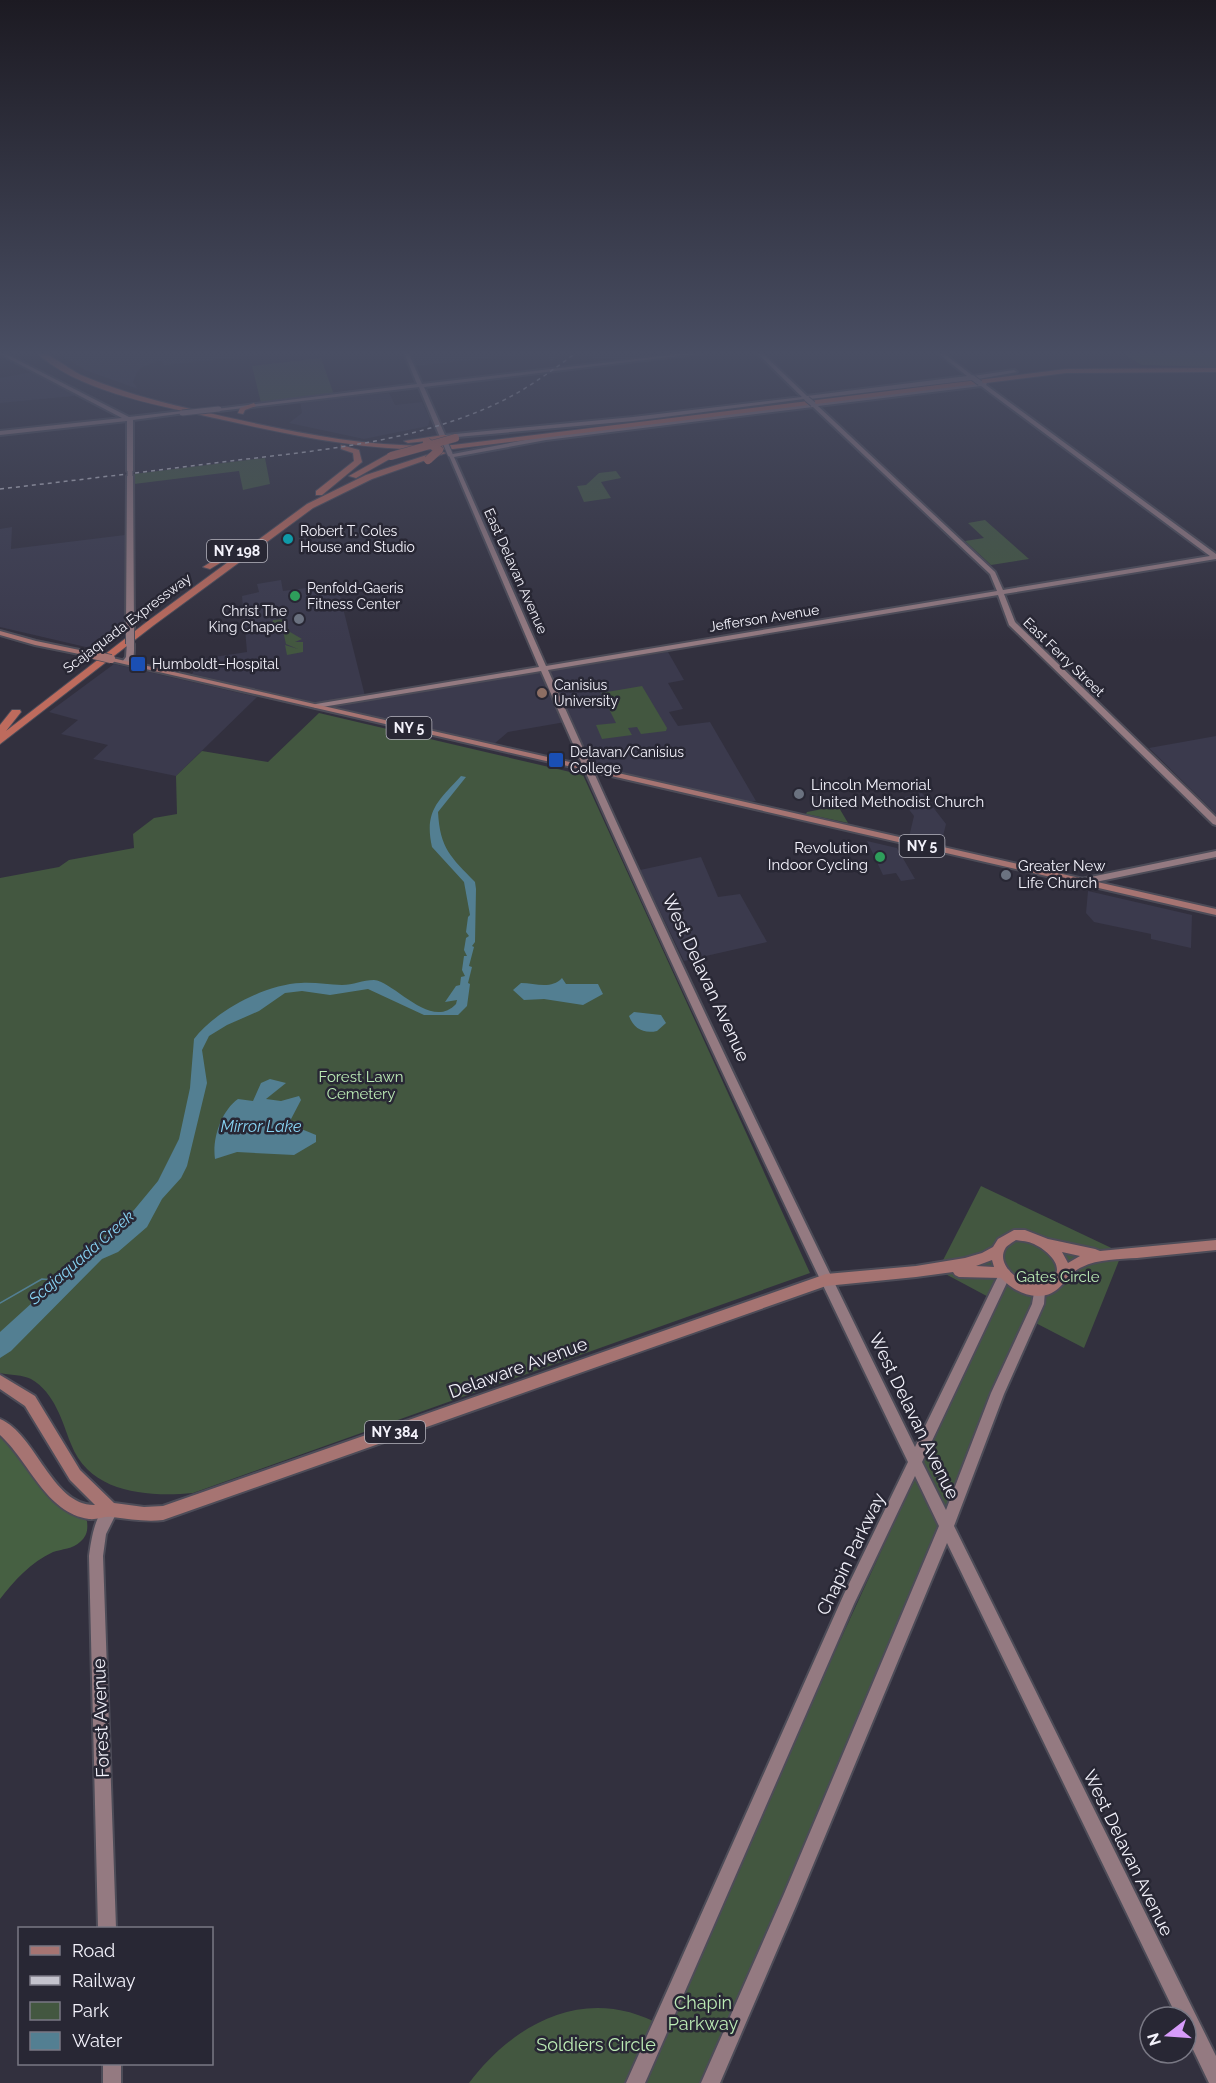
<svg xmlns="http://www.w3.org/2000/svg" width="1216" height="2083" viewBox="0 0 1216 2083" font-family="Raleway,sans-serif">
  <rect width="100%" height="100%" fill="#32303e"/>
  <path fill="#3b3a4d" d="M 53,350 L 250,350 L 251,356 L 164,365 L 161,360 L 142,367 L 137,372 L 133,382 L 138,389 L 85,370 Z
    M 408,350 L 567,350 L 550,362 L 544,352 L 415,366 Z
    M 590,350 L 705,350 L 707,351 L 624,361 L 613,358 L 594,360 L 591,356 L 584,356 Z
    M 32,372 L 74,394 L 74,396 L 0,403 L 0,378 Z
    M 389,393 L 395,405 L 422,402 L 430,419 L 428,426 L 364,439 L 289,423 L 302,413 L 300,402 Z
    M 12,527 L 11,549 L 125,535 L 126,625 L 96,647 L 90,648 L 0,627 L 0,529 Z
    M 281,580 L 283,591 L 337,584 L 366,700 L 668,652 L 684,680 L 668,683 L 683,709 L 669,712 L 678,726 L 710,722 L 756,801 L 750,802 L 592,766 L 571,721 L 508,732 L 494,744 L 192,674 L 201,659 L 247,652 L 242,596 L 259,592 L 257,584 Z
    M 114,664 L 257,697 L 176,776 L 93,759 L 108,745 L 61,734 L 78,720 L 49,712 Z
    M 1216,736 L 1216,814 L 1149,748 Z
    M 922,793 L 946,824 L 941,844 L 909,837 L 914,816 L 900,798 Z
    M 867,841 L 897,848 L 915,879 L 901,881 L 896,873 L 883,875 Z
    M 701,857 L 718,897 L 740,894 L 767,942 L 684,961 L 640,870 Z
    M 1088,891 L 1192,915 L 1191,948 L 1151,939 L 1151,934 L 1094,922 L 1086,913 Z"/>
  <path fill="#435740" d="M 1117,350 L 1216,350 L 1216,367 L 1142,365 Z
    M 321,358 L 334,395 L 261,403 L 252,366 Z
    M 265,458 L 270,484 L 243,490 L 239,471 L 134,484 L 134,474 Z
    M 616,471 L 621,478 L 601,482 L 611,498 L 584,502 L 577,486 L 586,485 L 599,473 Z
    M 985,520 L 1029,559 L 991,565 L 965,541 L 984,538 L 968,523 Z
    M 286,619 L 277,629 L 287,625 L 290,632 L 302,639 L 295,642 L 303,642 L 303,652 L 287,655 L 285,645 L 298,649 L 286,644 L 283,631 L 285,630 L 270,631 L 273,620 Z
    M 642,686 L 667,728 L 666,731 L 641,734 L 637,727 L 628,728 L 632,735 L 602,739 L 596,725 L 616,723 L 601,693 Z
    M 319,713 L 583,775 L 810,1273 L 193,1493 C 149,1497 90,1494 71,1444 C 62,1421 55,1393 31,1379 C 24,1375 9,1375 0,1373 L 0,878 L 59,867 L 69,860 L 134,848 L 133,834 L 154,818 L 177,814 L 176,776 L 202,751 L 268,762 Z
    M 838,806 L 848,823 L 806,814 L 807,812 Z
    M 981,1186 L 1122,1253 L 1084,1348 L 1026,1318 L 712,2070 L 723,2083 L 469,2083 C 517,2020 588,1984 663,2026 L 996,1301 L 938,1270 Z"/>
  <path fill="#466042" d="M 0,1434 L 87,1521 C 88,1530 87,1536 80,1542 C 73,1549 62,1549 53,1552 C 31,1562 14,1581 0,1599 Z"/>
  <path fill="#537f92" d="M 461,776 L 466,777 L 438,812 C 440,849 451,857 475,882 L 476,889 L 475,942 L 472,946 L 474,947 L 469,966 L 472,967 L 468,983 L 470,984 L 467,1006 L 458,1015 L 424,1015 L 368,989 L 330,995 L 302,991 L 285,993 L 259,1011 L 227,1025 L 209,1036 L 202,1050 L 207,1083 L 187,1166 L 181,1178 L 162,1199 L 147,1227 L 118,1252 L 102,1259 L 11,1351 L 0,1358 L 0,1332 L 134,1210 L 158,1181 L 179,1139 L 190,1088 L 194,1039 C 215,1011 266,984 301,983 C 315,982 328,985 342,985 C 353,985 363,980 374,980 C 395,982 431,1031 456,1004 L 457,1000 L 445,1002 L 456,986 L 460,985 L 461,977 L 465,976 L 462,970 L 464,956 L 467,956 L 464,950 L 466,938 L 469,936 L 466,932 L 468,917 L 470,915 L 464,882 L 432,847 C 424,811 438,801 461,776 Z
    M 562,978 L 566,984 L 598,984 L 603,994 L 583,1005 L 544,999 L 524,1000 L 513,990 L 521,983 C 535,983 551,990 562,978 Z
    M 634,1012 L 661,1015 L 666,1023 L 657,1031 C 644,1034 634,1029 629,1016 Z
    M 270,1079 L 286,1083 L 266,1099 L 281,1101 L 299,1096 L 301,1100 L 290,1121 L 294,1126 L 316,1135 L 316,1142 L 294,1155 L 237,1152 L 215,1159 C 212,1139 221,1111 238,1099 L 253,1101 L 261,1083 Z"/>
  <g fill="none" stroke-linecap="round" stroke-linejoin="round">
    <path stroke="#537f92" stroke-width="1.5" d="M 0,1303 L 42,1279 L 54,1280"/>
    <defs>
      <path id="secondary" d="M 403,350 L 407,350 L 422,384 L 713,350 L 727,350 L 424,387 L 445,435 L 633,417 L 802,397 L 754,350 L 759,350 L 807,396 L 967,376 L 934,350 L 939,350 L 973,376 L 1014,370 L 1017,372 L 973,380 L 810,399 L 807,401 L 804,399 L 633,421 L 446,438 L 448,442 L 445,444 L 442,442 L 419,387 L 219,411 L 216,409 L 417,384 Z
        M 0,351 L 129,417 L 182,411 L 185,413 L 133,420 L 133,471 L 130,473 L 127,471 L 127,421 L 0,435 L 0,431 L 122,418 L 0,354 Z
        M 980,381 L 987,383 L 986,385 L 1216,554 L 1216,559 L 1004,594 L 1015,622 L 1216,817 L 1216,825 L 1213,824 L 1009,625 L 998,595 L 548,670 C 664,932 788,1190 915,1447 L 1001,1270 L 1005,1268 L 1009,1270 L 1011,1274 L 922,1462 L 946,1510 L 991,1393 L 1032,1304 L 1035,1287 L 1039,1285 L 1043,1287 L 1045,1291 L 1044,1304 L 1004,1394 L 954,1526 L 1216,2056 L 1216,2083 L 1209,2083 L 1186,2035 L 1186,2017 L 1177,2017 L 947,1543 L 796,1906 L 720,2083 L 701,2083 L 784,1894 L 939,1526 L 915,1476 L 854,1604 L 645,2083 L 626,2083 L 844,1594 L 908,1462 C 781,1200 657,937 541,671 L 316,708 L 312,706 L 316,704 L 539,667 L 448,453 L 453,454 L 546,436 L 978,383 ZM 981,386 L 1210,556 L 1003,590 L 995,572 L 818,406 ZM 813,407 L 990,574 L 997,591 L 546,666 L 454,457 L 546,440 Z
        M 130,474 L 133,476 L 134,628 L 130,630 L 126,628 L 127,476 Z
        M 127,642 L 134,644 C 134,652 135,661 126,664 L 122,662 L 126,657 Z
        M 1216,851 L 1216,857 L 1081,885 L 1076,882 L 1081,879 Z
        M 111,1503 L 116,1505 L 118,1510 L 106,1534 L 103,1556 L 116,1928 L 98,1928 L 89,1556 C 91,1541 95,1510 111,1503 Z
        M 103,2064 L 121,2064 L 121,2083 L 103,2083 Z"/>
      <path id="primary" d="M 0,631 L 36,641 L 94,653 L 98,655 L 94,657 L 35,645 L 0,635 Z
        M 108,657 L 1216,909 L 1216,915 L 111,661 L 107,659 Z
        M 1014,1230 L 1025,1230 L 1048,1239 L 1095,1249 L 1100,1251 L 1216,1240 L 1216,1250 C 1190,1253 1163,1255 1137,1258 C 1120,1259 1098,1259 1082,1267 C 1064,1275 1062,1296 1038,1296 C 1023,1296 1011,1288 1001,1278 L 959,1277 L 955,1275 L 953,1272 L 916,1277 L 826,1286 L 163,1520 C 145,1522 130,1519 112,1517 C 104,1516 97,1520 89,1519 C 46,1513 29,1461 0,1435 L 0,1419 C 36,1434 52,1506 95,1505 L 70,1480 L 25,1406 L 0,1389 L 0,1375 L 35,1396 L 80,1470 L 114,1503 L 144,1507 L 163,1506 L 826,1274 L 916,1266 L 965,1258 L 982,1253 L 993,1247 L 998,1239 ZM 1016,1240 C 1022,1241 1028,1241 1034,1244 C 1047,1250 1068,1268 1050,1281 C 1032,1293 994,1269 1005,1249 C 1007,1245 1012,1243 1016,1240 ZM 1062,1252 L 1080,1256 L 1068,1263 ZM 992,1260 L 994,1267 L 976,1266 Z"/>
      <path id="highway" d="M 33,350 C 46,350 67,368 81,375 C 95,381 109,386 124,391 C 157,402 192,409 226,417 C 302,434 375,449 453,445 L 1066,369 L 1216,368 L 1216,372 L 1066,373 L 453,449 C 369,453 291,435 210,417 C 153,404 76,391 33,350 Z
        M 254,403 L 256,406 L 245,410 L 243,414 L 238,413 L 240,408 Z
        M 443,435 L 446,435 L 446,439 L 408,443 L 404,441 Z
        M 341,445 L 359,450 L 362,462 L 322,495 L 316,495 L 316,491 L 354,461 L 353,453 L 341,449 Z
        M 439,451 L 446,453 L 372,479 L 313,508 L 154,625 L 0,744 L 0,725 L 12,710 L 20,710 L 21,712 L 6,731 L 148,621 L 307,504 L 366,475 Z
        M 388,454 L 395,456 L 356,478 L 349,476 Z
        M 235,547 L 239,550 L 238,552 L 210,569 L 203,567 Z"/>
    </defs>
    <use href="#secondary" stroke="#4d4c58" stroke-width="4"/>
    <use href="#primary" stroke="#4d4c58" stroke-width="4"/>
    <use href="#highway" stroke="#4d4c58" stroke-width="2"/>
    <use href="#secondary" fill="#947a81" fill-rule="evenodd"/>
    <use href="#primary" fill="#a67472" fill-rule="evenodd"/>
    <use href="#highway" fill="#be6b5d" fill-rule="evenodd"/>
    <path stroke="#c4c3cd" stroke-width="1.5" stroke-dasharray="4 4" stroke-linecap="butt" d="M 0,489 C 77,480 154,471 230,461 C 322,450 416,442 500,402 C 529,388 554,369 580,350"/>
    <defs>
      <path id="secondary-bridge-far1" d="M 973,378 L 980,383
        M 807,399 L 813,404
        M 182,413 L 219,409
        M 445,442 L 450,454
        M 130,471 L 130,476"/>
      <path id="secondary-bridge" d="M 130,628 L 130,644"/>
      <path id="primary-bridge" d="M 94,655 L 111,659"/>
      <path id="highway-bridge" d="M 427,442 L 439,450 L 428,460
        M 391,456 L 455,438"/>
    </defs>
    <use href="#secondary-bridge-far1" stroke="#4d4c58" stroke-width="7" stroke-linecap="butt"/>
    <use href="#secondary-bridge" stroke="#4d4c58" stroke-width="10" stroke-linecap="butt"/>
    <use href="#primary-bridge" stroke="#4d4c58" stroke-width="10" stroke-linecap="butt"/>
    <use href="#highway-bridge" stroke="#4d4c58" stroke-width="9" stroke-linecap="butt"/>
    <use href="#secondary-bridge-far1" stroke="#947a81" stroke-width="5"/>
    <use href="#secondary-bridge" stroke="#947a81" stroke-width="8"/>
    <use href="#primary-bridge" stroke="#a67472" stroke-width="8"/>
    <use href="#highway-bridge" stroke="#be6b5d" stroke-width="8"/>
  </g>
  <linearGradient id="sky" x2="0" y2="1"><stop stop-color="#1c1a22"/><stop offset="0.55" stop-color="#494e63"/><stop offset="1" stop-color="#494e63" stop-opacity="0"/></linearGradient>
  <rect width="1216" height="642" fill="url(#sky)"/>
  <circle fill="#0f9aa8" stroke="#282734" stroke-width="2" cx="288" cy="539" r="6"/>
  <g fill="#2e9e5b" stroke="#282734" stroke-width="2">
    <circle cx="295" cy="596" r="6"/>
    <circle cx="880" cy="857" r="6"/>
  </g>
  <g fill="#6b7280" stroke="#282734" stroke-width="2">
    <circle cx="299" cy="619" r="6"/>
    <circle cx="799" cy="794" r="6"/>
    <circle cx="1006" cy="875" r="6"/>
  </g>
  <g fill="#1a4fb4" stroke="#282734" stroke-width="2">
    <rect x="130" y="656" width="16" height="16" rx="3"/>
    <rect x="548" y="752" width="16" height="16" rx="3"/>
  </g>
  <circle fill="#8d6e63" stroke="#282734" stroke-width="2" cx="542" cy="693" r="6"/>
  <g text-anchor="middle" stroke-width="5" stroke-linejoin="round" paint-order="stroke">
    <g font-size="14" fill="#f3f2fb" stroke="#282734" text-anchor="start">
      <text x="300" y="536">Robert T. Coles<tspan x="300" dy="16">House and Studio</tspan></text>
      <text x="307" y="593">Penfold-Gaeris<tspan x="307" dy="16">Fitness Center</tspan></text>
      <text x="287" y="616" text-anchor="end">Christ The<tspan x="287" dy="16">King Chapel</tspan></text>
      <text x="152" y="669">Humboldt–Hospital</text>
      <text x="554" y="690">Canisius<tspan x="554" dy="16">University</tspan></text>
      <text x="570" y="757">Delavan/Canisius<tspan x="570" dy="16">College</tspan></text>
    </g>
    <g fill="#282734" stroke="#b6b5bf" stroke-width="1.5">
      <rect x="207" y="540" width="60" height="22" rx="4.5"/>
      <rect x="386.5" y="717" width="45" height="22" rx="4.5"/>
      <rect x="899.5" y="835" width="45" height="22" rx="4.5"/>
      <rect x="365" y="1421" width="60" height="22" rx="4.5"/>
    </g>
    <g font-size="14" font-weight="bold" fill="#f3f2fb">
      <text x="237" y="556">NY 198</text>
      <text x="409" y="733">NY 5</text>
      <text x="922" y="851">NY 5</text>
      <text x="395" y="1437">NY 384</text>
    </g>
    <g font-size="14" fill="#f3f2fb" stroke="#282734">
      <text transform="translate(516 571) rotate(66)" y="5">East Delavan Avenue</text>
      <text transform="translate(764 618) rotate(-9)" y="5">Jefferson Avenue</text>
      <text transform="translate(127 623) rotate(-37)" y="5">Scajaquada Expressway</text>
      <text transform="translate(1064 657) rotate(44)" y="5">East Ferry Street</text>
    </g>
    <g font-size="15" fill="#f3f2fb" stroke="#282734" text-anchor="start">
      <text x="811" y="790">Lincoln Memorial<tspan x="811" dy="17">United Methodist Church</tspan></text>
      <text x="868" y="853" text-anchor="end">Revolution<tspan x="868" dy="17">Indoor Cycling</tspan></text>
      <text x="1018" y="871">Greater New<tspan x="1018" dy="17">Life Church</tspan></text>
    </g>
    <g font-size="15" fill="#bcebb5" stroke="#282734">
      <text x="361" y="1082">Forest Lawn<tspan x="361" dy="17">Cemetery</tspan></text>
      <text x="1058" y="1282">Gates Circle</text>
    </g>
    <g font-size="16" font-style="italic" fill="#88d4f4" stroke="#282734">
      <text x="261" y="1132">Mirror Lake</text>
      <text transform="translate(81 1257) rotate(-41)" y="6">Scajaquada Creek</text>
    </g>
    <g font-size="18" fill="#f3f2fb" stroke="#282734">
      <text transform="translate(706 978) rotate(65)" y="6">West Delavan Avenue</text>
      <text transform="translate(518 1368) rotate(-20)" y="6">Delaware Avenue</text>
      <text transform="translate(914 1416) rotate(64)" y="6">West Delavan Avenue</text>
      <text transform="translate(851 1554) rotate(-64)" y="6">Chapin Parkway</text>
      <text transform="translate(101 1718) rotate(-92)" y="6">Forest Avenue</text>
      <text transform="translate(1128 1853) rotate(64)" y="6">West Delavan Avenue</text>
    </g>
    <g font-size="18" fill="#bcebb5" stroke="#282734">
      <text x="703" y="2009">Chapin<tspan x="703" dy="21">Parkway</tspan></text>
      <text x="596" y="2051">Soldiers Circle</text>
    </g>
  </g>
  <rect x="18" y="1927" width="195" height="138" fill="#282734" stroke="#797884" stroke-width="1.5"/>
  <rect x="30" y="1946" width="30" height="9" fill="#a67472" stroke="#797884" stroke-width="1.5"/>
  <text x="72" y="1957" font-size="18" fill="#f3f2fb">Road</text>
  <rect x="30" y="1976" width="30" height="9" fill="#c4c3cd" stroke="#797884" stroke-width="1.5"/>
  <text x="72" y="1987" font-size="18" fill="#f3f2fb">Railway</text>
  <rect x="30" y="2002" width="30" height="18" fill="#435740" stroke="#797884" stroke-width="1.5"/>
  <text x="72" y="2017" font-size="18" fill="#f3f2fb">Park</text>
  <rect x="30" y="2032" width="30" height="18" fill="#537f92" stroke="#797884" stroke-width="1.5"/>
  <text x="72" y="2047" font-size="18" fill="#f3f2fb">Water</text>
  <g transform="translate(1168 2035) rotate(253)"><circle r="28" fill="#282734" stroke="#797884" stroke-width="1.5"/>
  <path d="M0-4.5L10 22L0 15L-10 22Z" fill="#d69bf9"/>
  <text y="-9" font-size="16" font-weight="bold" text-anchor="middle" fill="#f3f2fb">N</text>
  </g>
</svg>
